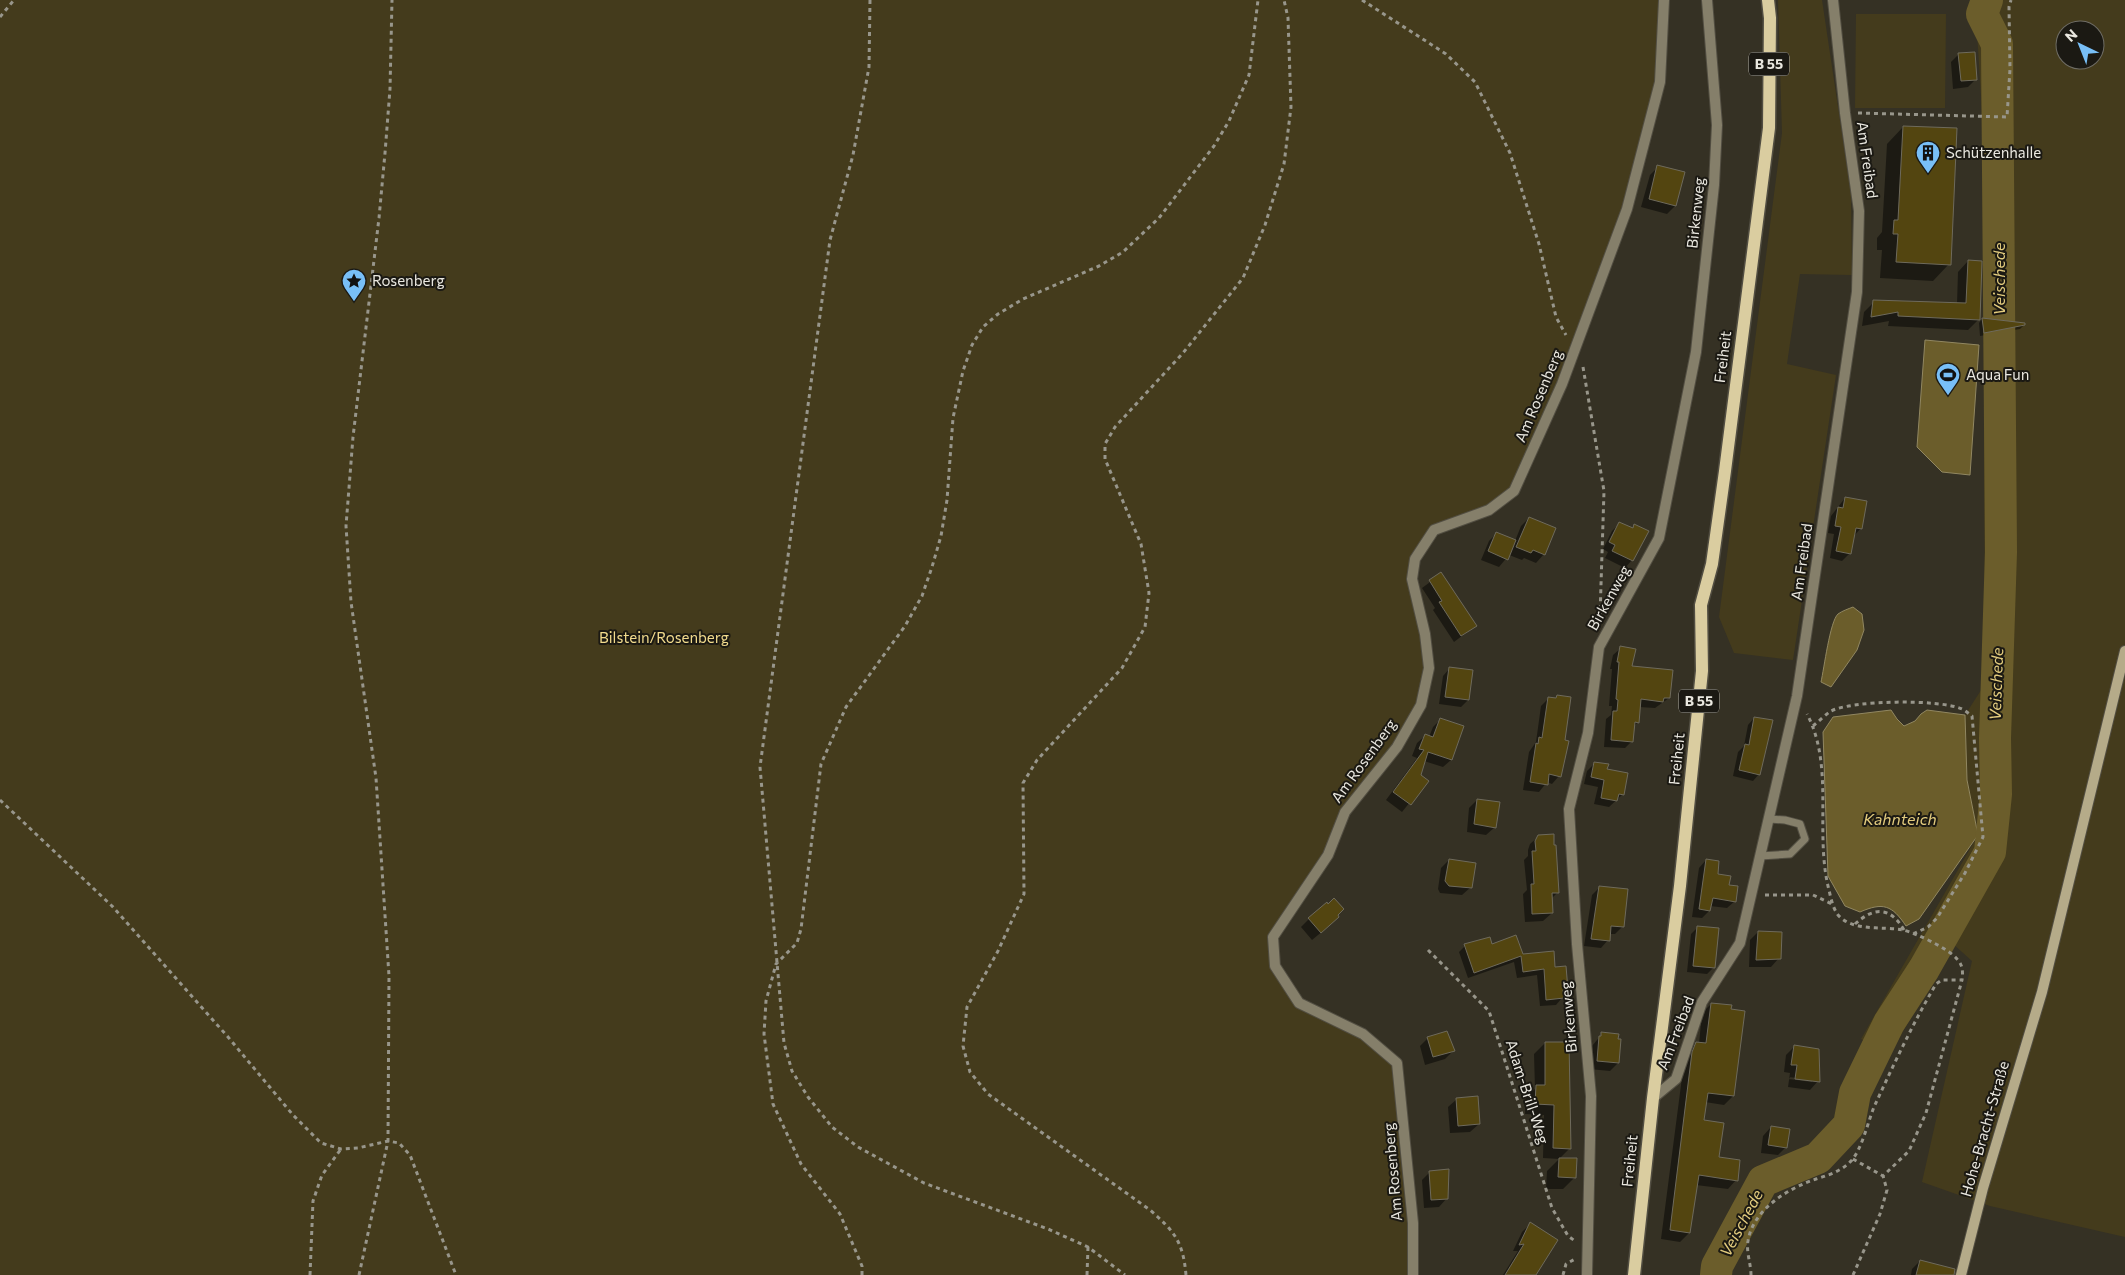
<svg xmlns="http://www.w3.org/2000/svg" width="2125" height="1275" viewBox="0 0 2125 1275" font-family="Commissioner,sans-serif">
  <rect width="100%" height="100%" fill="#353124"/>
  <path fill="#443b1c" fill-rule="evenodd" d="M 0,0 L 1664,0 L 1660,82 L 1627,209 L 1562,384 L 1514,491 L 1489,510 L 1434,530 L 1415,559 L 1412,579 L 1429,668 L 1421,705 L 1345,812 L 1328,855 L 1273,937 L 1275,966 L 1299,1003 L 1363,1034 L 1397,1063 L 1413,1275 L 0,1275 Z
    M 1778,0 L 1822,0 L 1851,194 L 1852,275 L 1800,274 L 1787,364 L 1836,375 L 1793,660 L 1734,653 L 1719,617 L 1782,133 Z
    M 1975,0 L 2125,0 L 2125,1237 L 1990,1206 L 1922,1182 L 1972,961 L 1952,943 L 1890,1055 L 1861,1039 L 1978,835 L 1967,780 L 1965,715 L 1985,684 L 1983,128 ZM 2065,30 L 2095,30 L 2095,60 L 2065,60 Z
    M 1856,14 L 1946,14 L 1945,108 L 1855,108 Z"/>
  <path fill="#6b5d2b" stroke="#918761" d="M 1925,340 L 1979,345 L 1970,475 L 1942,472 L 1917,447 Z
    M 1853,607 L 1862,614 L 1864,630 L 1857,650 L 1831,687 L 1821,682 C 1824,669 1830,621 1838,614 C 1842,611 1848,609 1853,607 Z
    M 1891,710 L 1897,719 L 1904,726 L 1915,721 L 1921,714 L 1927,710 L 1965,715 L 1967,780 L 1978,835 L 1919,919 L 1906,926 C 1892,905 1883,902 1860,912 L 1845,906 L 1828,876 L 1823,732 L 1833,717 Z"/>
  <path fill="#0007" fill-rule="evenodd" d="M 1959,54 L 1976,79 L 1968,87 L 1953,89 L 1951,62 Z
    M 1903,127 L 1949,264 L 1933,281 L 1880,278 L 1882,250 L 1877,250 L 1877,238 L 1882,232 L 1887,144 Z
    M 1658,167 L 1675,206 L 1667,214 L 1641,207 L 1650,175 Z
    M 1968,261 L 1978,320 L 1968,330 L 1888,326 L 1889,321 L 1862,326 L 1864,312 L 1874,302 L 1957,304 L 1958,272 Z
    M 1982,319 L 2024,325 L 2020,329 L 1980,336 L 1979,323 Z
    M 1845,498 L 1861,528 L 1854,536 L 1850,553 L 1842,561 L 1830,558 L 1834,534 L 1828,533 L 1831,516 Z
    M 1529,518 L 1544,554 L 1536,563 L 1524,558 L 1522,560 L 1509,555 L 1499,567 L 1481,560 L 1489,541 L 1497,533 L 1515,541 L 1521,526 Z
    M 1620,523 L 1631,529 L 1635,526 L 1632,560 L 1625,568 L 1605,558 L 1608,552 L 1603,549 L 1612,531 Z
    M 1441,574 L 1475,626 L 1454,642 L 1433,610 L 1435,608 L 1422,588 Z
    M 1621,648 L 1631,667 L 1669,698 L 1655,708 L 1639,707 L 1638,722 L 1633,727 L 1632,741 L 1625,748 L 1604,747 L 1606,719 L 1611,715 L 1612,706 L 1609,706 L 1612,669 L 1610,669 L 1613,655 Z
    M 1450,668 L 1468,700 L 1461,707 L 1439,704 L 1443,676 Z
    M 1557,696 L 1559,776 L 1552,784 L 1547,782 L 1539,792 L 1523,790 L 1529,752 L 1536,742 L 1541,706 L 1549,698 L 1554,699 Z
    M 1754,718 L 1759,774 L 1753,781 L 1733,776 L 1738,752 L 1744,746 L 1748,725 Z
    M 1441,719 L 1462,727 L 1451,760 L 1443,767 L 1424,761 L 1419,775 L 1427,781 L 1402,812 L 1386,800 L 1417,758 L 1412,756 L 1417,743 L 1425,736 L 1429,737 L 1433,727 Z
    M 1594,764 L 1606,770 L 1623,794 L 1609,807 L 1594,804 L 1598,787 L 1584,784 L 1587,771 Z
    M 1477,800 L 1495,827 L 1486,835 L 1467,832 L 1469,808 Z
    M 1539,836 L 1557,893 L 1551,899 L 1552,913 L 1543,921 L 1525,922 L 1523,894 L 1527,890 L 1524,860 L 1528,856 L 1528,850 L 1530,844 Z
    M 1449,860 L 1471,887 L 1462,895 L 1440,893 L 1438,889 L 1441,868 Z
    M 1706,860 L 1716,875 L 1728,886 L 1735,901 L 1727,908 L 1710,906 L 1709,911 L 1702,918 L 1692,917 L 1699,868 Z
    M 1600,887 L 1623,926 L 1615,934 L 1609,934 L 1608,940 L 1601,948 L 1584,946 L 1592,895 Z
    M 1309,919 L 1330,925 L 1312,940 L 1301,927 Z
    M 1698,927 L 1714,967 L 1707,974 L 1687,972 L 1691,934 Z
    M 1758,932 L 1779,958 L 1771,967 L 1749,967 L 1750,940 Z
    M 1465,946 L 1492,946 L 1554,968 L 1566,989 L 1562,993 L 1562,998 L 1556,1005 L 1540,1006 L 1537,975 L 1517,978 L 1514,962 L 1468,978 L 1459,952 Z
    M 1711,1004 L 1733,1096 L 1724,1105 L 1705,1102 L 1702,1121 L 1718,1158 L 1736,1180 L 1728,1189 L 1696,1185 L 1689,1233 L 1680,1242 L 1661,1239 L 1684,1062 L 1687,1052 L 1696,1043 L 1699,1044 L 1702,1013 Z
    M 1602,1034 L 1618,1063 L 1610,1071 L 1589,1069 L 1592,1046 Z
    M 1428,1038 L 1453,1051 L 1445,1059 L 1425,1065 L 1420,1046 Z
    M 1545,1043 L 1568,1043 L 1570,1148 L 1559,1159 L 1575,1159 L 1575,1177 L 1563,1189 L 1546,1189 L 1547,1171 L 1559,1159 L 1543,1158 L 1544,1115 L 1525,1114 L 1526,1097 L 1535,1089 L 1534,1054 Z
    M 1794,1047 L 1818,1081 L 1810,1090 L 1788,1087 L 1790,1073 L 1784,1072 L 1786,1055 ZM 1789,1077 L 1812,1080 L 1812,1082 L 1789,1079 Z
    M 1457,1099 L 1479,1124 L 1470,1132 L 1450,1133 L 1448,1107 Z
    M 1771,1127 L 1786,1147 L 1778,1155 L 1761,1153 L 1763,1136 Z
    M 1430,1172 L 1447,1198 L 1439,1207 L 1424,1208 L 1422,1180 Z
    M 1530,1224 L 1534,1275 L 1503,1275 L 1518,1251 L 1513,1251 L 1522,1232 Z
    M 1920,1261 L 1934,1275 L 1911,1275 L 1912,1269 Z"/>
  <g fill="none" stroke-linecap="round" stroke-linejoin="round">
    <path stroke="#6b5d2b" stroke-width="32" d="M 1716,1275 L 1717,1266 L 1763,1181 L 1818,1158 L 1849,1125 L 1855,1093 L 1889,1023 L 1924,969 L 1990,852 L 1996,794 L 1995,738 L 2001,552 L 1997,44 L 1982,14 L 1987,0"/>
  </g>
  <path fill="#534510" stroke="#6e6a5c" d="M 1975,52 L 1977,80 L 1961,81 L 1958,53 Z
    M 1903,126 L 1957,128 L 1951,265 L 1896,262 L 1898,234 L 1893,234 L 1894,220 L 1898,220 Z
    M 1657,165 L 1685,172 L 1676,206 L 1649,199 Z
    M 1968,260 L 1982,261 L 1980,320 L 1898,316 L 1898,312 L 1871,317 L 1873,300 L 1966,303 Z
    M 1982,318 L 2025,323 L 2025,325 L 1984,333 Z
    M 1845,497 L 1867,501 L 1862,529 L 1856,528 L 1851,554 L 1836,551 L 1841,527 L 1835,526 L 1838,507 L 1843,508 Z
    M 1529,517 L 1556,528 L 1545,555 L 1533,550 L 1531,553 L 1516,547 Z
    M 1619,522 L 1633,528 L 1634,524 L 1649,531 L 1633,561 L 1612,551 L 1615,545 L 1609,542 Z
    M 1496,532 L 1516,540 L 1508,560 L 1488,551 Z
    M 1441,572 L 1477,626 L 1461,636 L 1439,602 L 1442,601 L 1429,580 Z
    M 1620,646 L 1636,649 L 1632,666 L 1673,670 L 1670,698 L 1664,698 L 1663,702 L 1641,699 L 1639,723 L 1635,722 L 1633,742 L 1611,740 L 1613,711 L 1617,711 L 1618,700 L 1616,699 L 1619,662 L 1617,662 Z
    M 1449,667 L 1473,670 L 1469,700 L 1445,697 Z
    M 1557,695 L 1571,697 L 1565,740 L 1569,741 L 1561,777 L 1549,774 L 1548,785 L 1530,782 L 1536,743 L 1538,744 L 1539,737 L 1542,738 L 1548,697 L 1556,698 Z
    M 1754,717 L 1773,720 L 1760,775 L 1739,770 L 1745,744 L 1749,745 Z
    M 1440,718 L 1464,726 L 1452,760 L 1428,752 L 1421,775 L 1429,781 L 1411,805 L 1393,792 L 1424,750 L 1419,749 L 1425,734 L 1433,737 Z
    M 1594,762 L 1609,764 L 1607,769 L 1628,773 L 1624,795 L 1619,794 L 1617,801 L 1601,798 L 1604,780 L 1591,777 Z
    M 1477,799 L 1500,802 L 1496,828 L 1474,824 Z
    M 1554,834 L 1554,845 L 1556,845 L 1559,893 L 1552,893 L 1553,913 L 1532,914 L 1531,884 L 1534,884 L 1532,851 L 1536,851 L 1535,841 L 1538,835 Z
    M 1449,859 L 1476,863 L 1472,888 L 1449,886 L 1445,881 Z
    M 1706,859 L 1719,861 L 1718,874 L 1731,876 L 1729,885 L 1738,886 L 1736,902 L 1713,898 L 1710,911 L 1699,909 Z
    M 1599,886 L 1628,889 L 1624,927 L 1611,926 L 1610,941 L 1591,939 Z
    M 1334,898 L 1344,909 L 1338,915 L 1339,917 L 1321,933 L 1308,918 L 1327,902 L 1328,904 Z
    M 1697,926 L 1719,928 L 1715,968 L 1693,966 Z
    M 1758,931 L 1782,932 L 1781,959 L 1756,960 Z
    M 1516,935 L 1523,954 L 1554,951 L 1555,967 L 1566,966 L 1568,990 L 1563,990 L 1564,998 L 1546,1000 L 1544,969 L 1523,972 L 1521,956 L 1474,973 L 1464,944 L 1490,937 L 1492,944 Z
    M 1711,1003 L 1732,1005 L 1731,1009 L 1745,1011 L 1734,1096 L 1708,1093 L 1704,1120 L 1724,1123 L 1719,1157 L 1740,1160 L 1738,1181 L 1699,1175 L 1690,1233 L 1670,1230 L 1692,1052 L 1696,1042 L 1706,1043 Z
    M 1447,1031 L 1455,1051 L 1433,1057 L 1427,1037 Z
    M 1601,1032 L 1619,1034 L 1618,1039 L 1621,1039 L 1619,1063 L 1597,1061 L 1599,1036 L 1601,1036 Z
    M 1545,1042 L 1569,1042 L 1571,1149 L 1553,1148 L 1554,1105 L 1535,1104 L 1536,1085 L 1545,1085 Z
    M 1794,1045 L 1819,1049 L 1820,1082 L 1795,1079 L 1797,1065 L 1791,1065 Z
    M 1478,1096 L 1480,1124 L 1458,1126 L 1456,1098 Z
    M 1771,1126 L 1790,1129 L 1787,1148 L 1768,1145 Z
    M 1559,1158 L 1577,1158 L 1576,1178 L 1558,1177 Z
    M 1449,1169 L 1448,1199 L 1431,1200 L 1429,1171 Z
    M 1530,1222 L 1558,1240 L 1536,1275 L 1505,1275 L 1524,1244 L 1519,1245 Z
    M 1920,1260 L 1955,1269 L 1954,1275 L 1916,1275 Z"/>
  <g fill="none" stroke-linecap="round" stroke-linejoin="round">
    <defs>
      <path id="lane" d="M 1760,856 L 1790,854 L 1805,839 L 1800,824 L 1785,820 L 1769,819"/>
      <path id="street" d="M 1653,1098 L 1676,1079 L 1702,1002 L 1740,943 L 1797,696 L 1857,292 L 1859,211 L 1845,113 L 1833,0
        M 1413,1275 L 1413,1223 L 1397,1063 L 1363,1034 L 1299,1003 L 1275,966 L 1273,937 L 1328,855 L 1345,812 L 1397,747 L 1421,705 L 1429,668 L 1425,634 L 1412,579 L 1415,559 L 1434,530 L 1489,510 L 1514,491 L 1562,384 L 1627,209 L 1660,82 L 1664,0
        M 1587,1275 L 1591,1096 L 1577,944 L 1569,809 L 1588,733 L 1599,647 L 1659,538 L 1696,352 L 1714,185 L 1717,125 L 1707,0"/>
      <path id="secondary" d="M 1961,1275 L 1983,1188 L 2042,992 L 2125,651"/>
      <path id="primary" d="M 1634,1275 L 1653,1098 L 1680,886 L 1702,671 L 1701,605 L 1712,564 L 1725,471 L 1769,128 L 1770,18 L 1768,0"/>
    </defs>
    <use href="#lane" stroke="#524e42" stroke-width="9"/>
    <use href="#street" stroke="#524e42" stroke-width="12"/>
    <use href="#secondary" stroke="#524e42" stroke-width="12"/>
    <use href="#primary" stroke="#524e42" stroke-width="15"/>
    <path stroke="#98968b" stroke-width="3" stroke-dasharray="4 4" stroke-linecap="butt" d="M 870,0 L 869,67 L 853,155 L 830,240 L 760,767 L 784,1043 L 792,1071 L 808,1097 L 832,1127 L 858,1147 L 924,1183 L 1048,1229 L 1088,1247 L 1125,1275
      M 1362,0 L 1446,54 L 1475,82 L 1510,153 L 1539,244 L 1556,317 L 1566,335
      M 0,17 L 14,0
      M 1858,113 L 2007,117 L 2010,69 L 2009,7 L 2011,0
      M 1583,367 L 1604,491 L 1600,616
      M 1813,726 C 1819,721 1825,715 1831,711 C 1853,700 1940,699 1962,709 C 1966,711 1969,714 1972,716 L 1983,837 L 1965,873 L 1937,918 L 1928,927 L 1913,934
      M 0,800 L 112,906 L 228,1037 L 293,1115 L 321,1143 L 341,1149 L 358,1148 L 388,1141 L 399,1143 L 410,1155 L 456,1275
      M 1765,895 L 1813,895 L 1832,904
      M 1855,924 C 1874,907 1890,906 1904,930
      M 1428,950 L 1489,1011 L 1552,1208 L 1568,1236 L 1575,1241
      M 1853,1159 L 1883,1176
      M 310,1275 L 313,1201 L 322,1175 L 341,1149
      M 359,1275 L 388,1141 L 389,976 L 376,778 L 351,602 L 346,526 L 353,437 L 379,218 L 385,153 L 390,89 L 392,0
      M 862,1275 L 862,1266 L 840,1214 L 801,1164 L 773,1104 L 764,1034 L 766,1001 L 776,964 L 797,943 L 801,929 L 821,764 L 846,707 L 905,626 L 922,596 L 932,567 L 941,536 L 947,500 L 953,418 L 963,371 L 972,345 L 983,327 L 998,314 L 1023,299 L 1099,266 L 1123,252 L 1159,218 L 1214,146 L 1229,121 L 1249,75 L 1258,0
      M 1087,1275 L 1088,1247
      M 1186,1275 C 1183,1241 1174,1231 1150,1210 L 988,1094 L 970,1072 L 963,1046 L 967,1007 L 998,951 L 1024,894 L 1023,783 L 1037,760 L 1122,668 L 1145,627 L 1149,593 L 1141,544 L 1105,459 L 1105,444 L 1115,427 L 1183,353 L 1243,278 L 1265,225 L 1284,164 L 1291,107 L 1288,18 L 1284,0
      M 1563,1275 L 1566,1264 L 1575,1259
      M 1751,1275 C 1751,1264 1746,1252 1748,1241 C 1753,1209 1789,1188 1816,1179 C 1829,1175 1842,1171 1852,1160 C 1862,1148 1868,1122 1874,1107 C 1893,1066 1913,1023 1936,984 L 1942,980 L 1962,980 C 1963,972 1963,965 1957,959 C 1949,949 1916,933 1903,930 C 1883,926 1853,932 1838,915 C 1833,908 1831,899 1829,890 C 1814,833 1835,767 1807,714
      M 1853,1275 L 1880,1214 L 1887,1190 L 1883,1176 L 1909,1151 L 1926,1113 L 1962,980"/>
    <use href="#lane" stroke="#857f6a" stroke-width="7"/>
    <use href="#street" stroke="#857f6a" stroke-width="10"/>
    <use href="#secondary" stroke="#b5ab89" stroke-width="10"/>
    <use href="#primary" stroke="#dacda0" stroke-width="12"/>
  </g>
  <defs>
    <symbol id="building-pin" viewBox="-11 -11 22 30"><path d="M0 17L-7.5 6A9.5 9.5 0 1 1 7.5 6Z" fill="#78bff7" stroke="#1b1913"/><path d="M-4-6H4V6H1V3H-1V6H-4ZM-2.5-4.3h1.7v1.8h-1.7ZM.8-4.3h1.7v1.8H.8ZM-2.5-1h1.7V.8h-1.7ZM.8-1h1.7V.8H.8Z" fill="#111"/></symbol>
    <symbol id="sight-pin" viewBox="-11 -11 22 30"><path d="M0 17L-7.5 6A9.5 9.5 0 1 1 7.5 6Z" fill="#78bff7" stroke="#1b1913"/><path d="M0-6L1.8-2.2L6-1.7L2.9 1.2L3.7 5.4L0 3.3L-3.7 5.4L-2.9 1.2L-6-1.7L-1.8-2.2Z" fill="#111"/></symbol>
    <symbol id="stadium-pin" viewBox="-11 -11 22 30"><path d="M0 17L-7.5 6A9.5 9.5 0 1 1 7.5 6Z" fill="#78bff7" stroke="#1b1913"/><path d="M0-5a6.5 5 0 1 0 0 10a6.5 5 0 1 0 0-10ZM-3.5-1.8h7v3.6h-7Z" fill="#111"/></symbol>
  </defs>
  <g fill-rule="evenodd">
    <use href="#building-pin" x="1914" y="139" width="28" height="38"/>
    <use href="#sight-pin" x="340" y="267" width="28" height="38"/>
    <use href="#stadium-pin" x="1934" y="361" width="28" height="38"/>
  </g>
  <g text-anchor="middle" stroke-width="4" stroke-linejoin="round" paint-order="stroke">
    <g fill="#1b1913" stroke="#acaaa2" stroke-width="1">
      <rect x="1749" y="52.5" width="40" height="23" rx="4"/>
      <rect x="1679" y="689.5" width="40" height="23" rx="4"/>
    </g>
    <g font-size="14" font-weight="bold" fill="#eae8e0">
      <text x="1769" y="69">B 55</text>
      <text x="1699" y="706">B 55</text>
    </g>
    <g font-size="15" fill="#eae8e0" stroke="#1b1913" text-anchor="start">
      <text x="1946" y="158">Schützenhalle</text>
      <text x="372" y="286">Rosenberg</text>
      <text x="1966" y="380">Aqua Fun</text>
    </g>
    <g font-size="15" fill="#eae8e0" stroke="#1b1913">
      <text transform="translate(1867 160) rotate(82)" y="5">Am Freibad</text>
      <text transform="translate(1696 213) rotate(-84)" y="5">Birkenweg</text>
      <text transform="translate(1723 357) rotate(-83)" y="5">Freiheit</text>
      <text transform="translate(1539 396) rotate(-67)" y="5">Am Rosenberg</text>
      <text transform="translate(1802 562) rotate(-82)" y="5">Am Freibad</text>
      <text transform="translate(1609 598) rotate(-61)" y="5">Birkenweg</text>
      <text transform="translate(1677 759) rotate(-84)" y="5">Freiheit</text>
      <text transform="translate(1364 761) rotate(-54)" y="5">Am Rosenberg</text>
      <text transform="translate(1569 1017) rotate(-95)" y="5">Birkenweg</text>
      <text transform="translate(1676 1033) rotate(-69)" y="5">Am Freibad</text>
      <text transform="translate(1527 1092) rotate(72)" y="5">Adam-Brill-Weg</text>
      <text transform="translate(1985 1129) rotate(-74)" y="5">Hohe-Bracht-Straße</text>
      <text transform="translate(1630 1161) rotate(-84)" y="5">Freiheit</text>
      <text transform="translate(1393 1172) rotate(-95)" y="5">Am Rosenberg</text>
    </g>
    <g font-size="15" fill="#f2db8d" stroke="#1b1913">
      <text x="664" y="643">Bilstein/Rosenberg</text>
    </g>
    <g font-size="16" font-style="italic" fill="#e3cc7e" stroke="#1b1913">
      <text transform="translate(1999 279) rotate(-90)" y="6">Veischede</text>
      <text transform="translate(1996 684) rotate(-88)" y="6">Veischede</text>
      <text x="1900" y="825">Kahnteich</text>
      <text transform="translate(1741 1223) rotate(-62)" y="6">Veischede</text>
    </g>
  </g>
  <g transform="translate(2080 45) rotate(317)"><circle r="24" fill="#1b1913" stroke="#6e6c65"/>
  <path d="M0-4L9 19L0 12L-9 19Z" fill="#78bff7"/>
  <text y="-8" font-size="14" font-weight="bold" text-anchor="middle" fill="#eae8e0">N</text>
  </g>
</svg>
